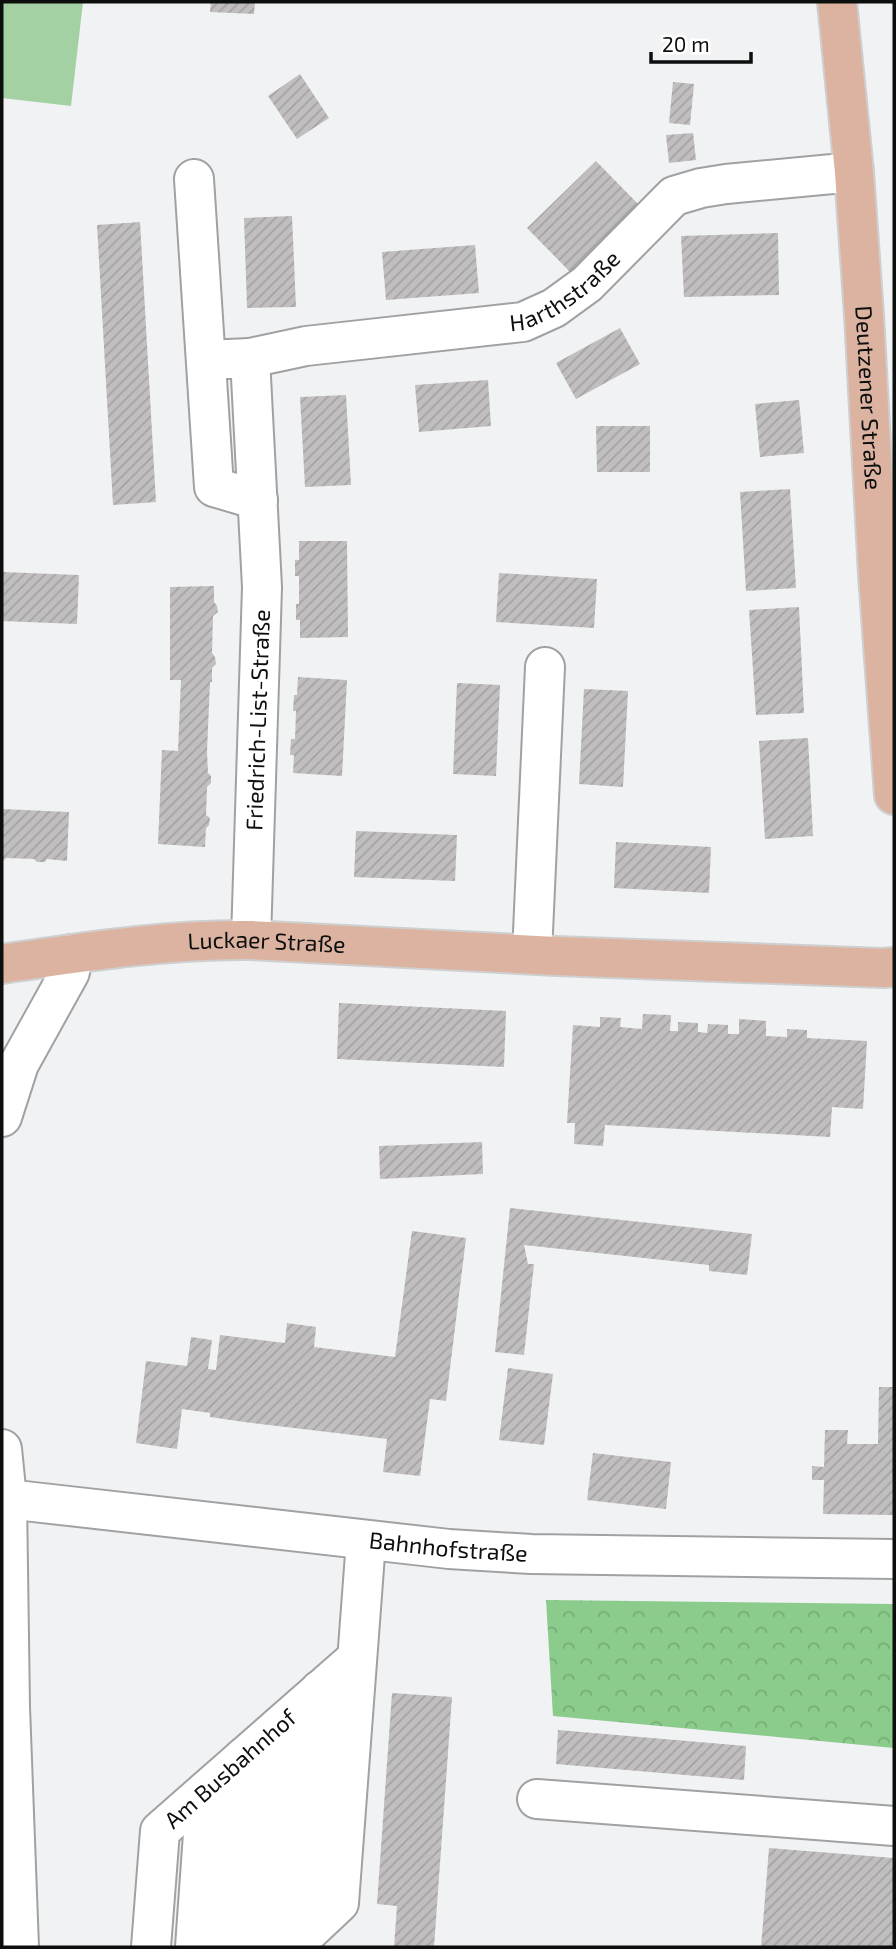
<svg xmlns="http://www.w3.org/2000/svg" width="896" height="1949" viewBox="0 0 896 1949" font-family="'Exo 2',sans-serif">
  <defs>
    <pattern id="forest-crowns" width="20" height="18" patternUnits="userSpaceOnUse" patternTransform="scale(1.75)"><rect width="20" height="18" fill="#8bcb8b"/><path d="M2 6a3 3 0 1 1 6 0M12 15a3 3 0 1 1 6 0" fill="none" stroke="#77ad77"/></pattern>
    <pattern id="building-hatch" width="6" height="6" patternUnits="userSpaceOnUse" patternTransform="scale(1.75)"><rect width="6" height="6" fill="#c1bebf"/><path d="M-1 1l2-2M0 6l6-6M5 7l2-2" fill="none" stroke="#a5a2a3"/></pattern>
  </defs>
  <rect width="100%" height="100%" fill="#f1f2f4"/>
  <path fill="#a4d1a3" d="M 2,2 L 83,2 L 71,106 L 2,98 Z"/>
  <path fill="url(#forest-crowns)" d="M 546,1600 L 894,1604 L 894,1748 L 553,1716 Z"/>
  <path fill="url(#building-hatch)" d="M 211,2 L 255,2 L 254,14 L 210,12 Z
    M 300,74 L 329,118 L 297,139 L 268,96 Z
    M 673,82 L 694,84 L 690,125 L 669,123 Z
    M 693,133 L 696,160 L 669,163 L 666,135 Z
    M 596,161 L 639,205 L 570,272 L 527,228 Z
    M 292,216 L 296,307 L 247,308 L 244,218 Z
    M 140,222 L 156,502 L 113,505 L 97,225 Z
    M 778,233 L 779,295 L 684,297 L 681,236 Z
    M 475,245 L 479,293 L 386,300 L 382,252 Z
    M 620,328 L 640,364 L 576,399 L 556,363 Z
    M 488,380 L 491,426 L 419,432 L 415,385 Z
    M 346,395 L 351,485 L 305,487 L 300,397 Z
    M 799,400 L 804,453 L 760,457 L 755,404 Z
    M 596,426 L 650,426 L 650,472 L 597,472 Z
    M 790,489 L 796,588 L 746,591 L 740,492 Z
    M 299,541 L 347,541 L 348,637 L 300,638 L 300,620 L 296,620 L 296,604 L 299,604 L 299,576 L 295,576 L 295,560 L 299,560 Z
    M 2,572 L 79,575 L 77,624 L 2,621 Z
    M 499,573 L 597,579 L 594,628 L 496,622 Z
    M 214,586 L 214,602 L 217,606 L 218,612 L 213,616 L 212,653 L 215,657 L 216,664 L 212,668 L 212,682 L 210,682 L 207,752 L 208,773 L 211,776 L 211,783 L 207,787 L 206,815 L 210,818 L 209,825 L 206,828 L 205,847 L 158,844 L 162,750 L 178,751 L 181,680 L 170,680 L 170,587 Z
    M 799,607 L 804,713 L 756,715 L 749,610 Z
    M 298,677 L 347,680 L 342,776 L 293,773 L 294,755 L 290,755 L 291,739 L 295,739 L 296,711 L 293,711 L 294,695 L 297,695 Z
    M 457,683 L 500,685 L 496,776 L 453,774 Z
    M 584,689 L 628,691 L 623,787 L 579,784 Z
    M 808,738 L 813,836 L 765,839 L 759,741 Z
    M 2,809 L 69,812 L 67,861 L 47,859 L 45,862 L 37,862 L 34,859 L 6,858 L 2,862 Z
    M 356,831 L 457,835 L 455,881 L 354,877 Z
    M 616,842 L 711,847 L 709,893 L 614,888 Z
    M 339,1003 L 506,1011 L 504,1067 L 337,1059 Z
    M 643,1014 L 671,1015 L 670,1031 L 678,1031 L 678,1022 L 698,1023 L 698,1032 L 707,1033 L 708,1024 L 728,1025 L 728,1034 L 739,1034 L 739,1019 L 766,1021 L 766,1036 L 787,1037 L 787,1029 L 807,1030 L 807,1038 L 867,1041 L 863,1109 L 832,1107 L 830,1137 L 605,1125 L 603,1146 L 574,1144 L 575,1123 L 567,1123 L 573,1025 L 600,1027 L 600,1017 L 621,1018 L 620,1027 L 642,1029 Z
    M 482,1142 L 483,1174 L 380,1179 L 379,1146 Z
    M 510,1208 L 752,1234 L 747,1275 L 709,1271 L 709,1265 L 524,1245 L 528,1264 L 534,1264 L 524,1355 L 495,1352 Z
    M 412,1231 L 466,1238 L 446,1401 L 430,1399 L 420,1476 L 383,1472 L 387,1439 L 244,1422 L 210,1417 L 210,1413 L 182,1409 L 177,1449 L 136,1443 L 146,1361 L 187,1366 L 191,1337 L 212,1340 L 208,1369 L 216,1370 L 220,1335 L 285,1343 L 287,1323 L 316,1327 L 314,1347 L 395,1357 Z
    M 508,1368 L 553,1374 L 544,1445 L 499,1440 Z
    M 879,1387 L 894,1387 L 894,1515 L 823,1514 L 824,1480 L 812,1480 L 812,1466 L 824,1467 L 825,1430 L 848,1430 L 847,1444 L 878,1444 Z
    M 593,1453 L 671,1462 L 666,1509 L 587,1500 Z
    M 392,1693 L 452,1697 L 434,1947 L 394,1947 L 397,1906 L 377,1904 Z
    M 558,1730 L 746,1746 L 744,1780 L 556,1764 Z
    M 769,1848 L 894,1858 L 894,1947 L 761,1947 Z"/>
  <g fill="none" stroke-linecap="round" stroke-linejoin="round">
    <defs>
      <g id="minor">
        <path d="M 194,179 L 214,487 L 258,500"/>
        <path id="s1" d="M 250,358 L 306,346 L 523,322 L 554,308 L 587,284 L 674,196 L 701,188 L 726,184 L 854,172"/>
        <path d="M 206,360 L 250,358 L 262,587 L 251,940"/>
        <path d="M 532,954 L 545,667"/>
        <path d="M 2,1117 L 19,1064 L 70,972 L 72,954"/>
        <path d="M 2,1449 L 7,1499 L 10,1707 L 19,1947"/>
        <path id="s2" d="M 7,1499 L 449,1549 L 531,1554 L 894,1559"/>
        <path d="M 537,1799 L 894,1826"/>
        <path d="M 301,1939 L 320,1690"/>
        <path id="s3" d="M 151,1947 L 160,1831 L 357,1658"/>
        <path d="M 195,1947 L 206,1791"/>
        <path d="M 230,1947 L 243,1758"/>
        <path d="M 265,1947 L 281,1725"/>
        <path d="M 292,1947 L 339,1903 L 366,1541"/>
      </g>
      <g id="major">
        <path id="s4" d="M 837,2 L 854,172 L 864,315 L 878,575 L 894,795"/>
        <path id="s5" d="M 2,964 C 85,952 167,939 251,940 L 556,956 L 883,968 L 894,967"/>
      </g>
    </defs>
    <use href="#minor" stroke="#a0a1a3" stroke-width="42"/>
    <use href="#major" stroke="#cfcfcf" stroke-width="42"/>
    <use href="#minor" stroke="#fff" stroke-width="38"/>
    <use href="#major" stroke="#dcb3a0" stroke-width="38"/>
  </g>
  <g text-anchor="middle" stroke-width="7" stroke-linejoin="round" paint-order="stroke">
    <g font-size="23" fill="#0d0e0e" stroke="#fff">
      <text dy="8" stroke="none"><textPath href="#s1" startOffset="327">Harthstraße</textPath></text>
      <text dy="8" stroke="none"><textPath href="#s4" startOffset="397">Deutzener Straße</textPath></text>
      <text transform="translate(258 720) rotate(-88)" y="8">Friedrich-List-Straße</text>
      <text dy="8" stroke="none"><textPath href="#s5" startOffset="266">Luckaer Straße</textPath></text>
      <text dy="8" stroke="none"><textPath href="#s2" startOffset="444">Bahnhofstraße</textPath></text>
      <text dy="8" stroke="none"><textPath href="#s3" startOffset="210">Am Busbahnhof</textPath></text>
    </g>
  </g>
  <rect width="896" height="1949" fill="none" stroke="#0d0e0e" stroke-width="7"/>
  <path d="M651 52v10h100v-10" fill="none" stroke="#0d0e0e" stroke-width="3.5"/>
  <text x="662" y="52" font-size="21" fill="#0d0e0e" stroke="#ffffff" stroke-width="5" paint-order="stroke">20 m</text>
</svg>
